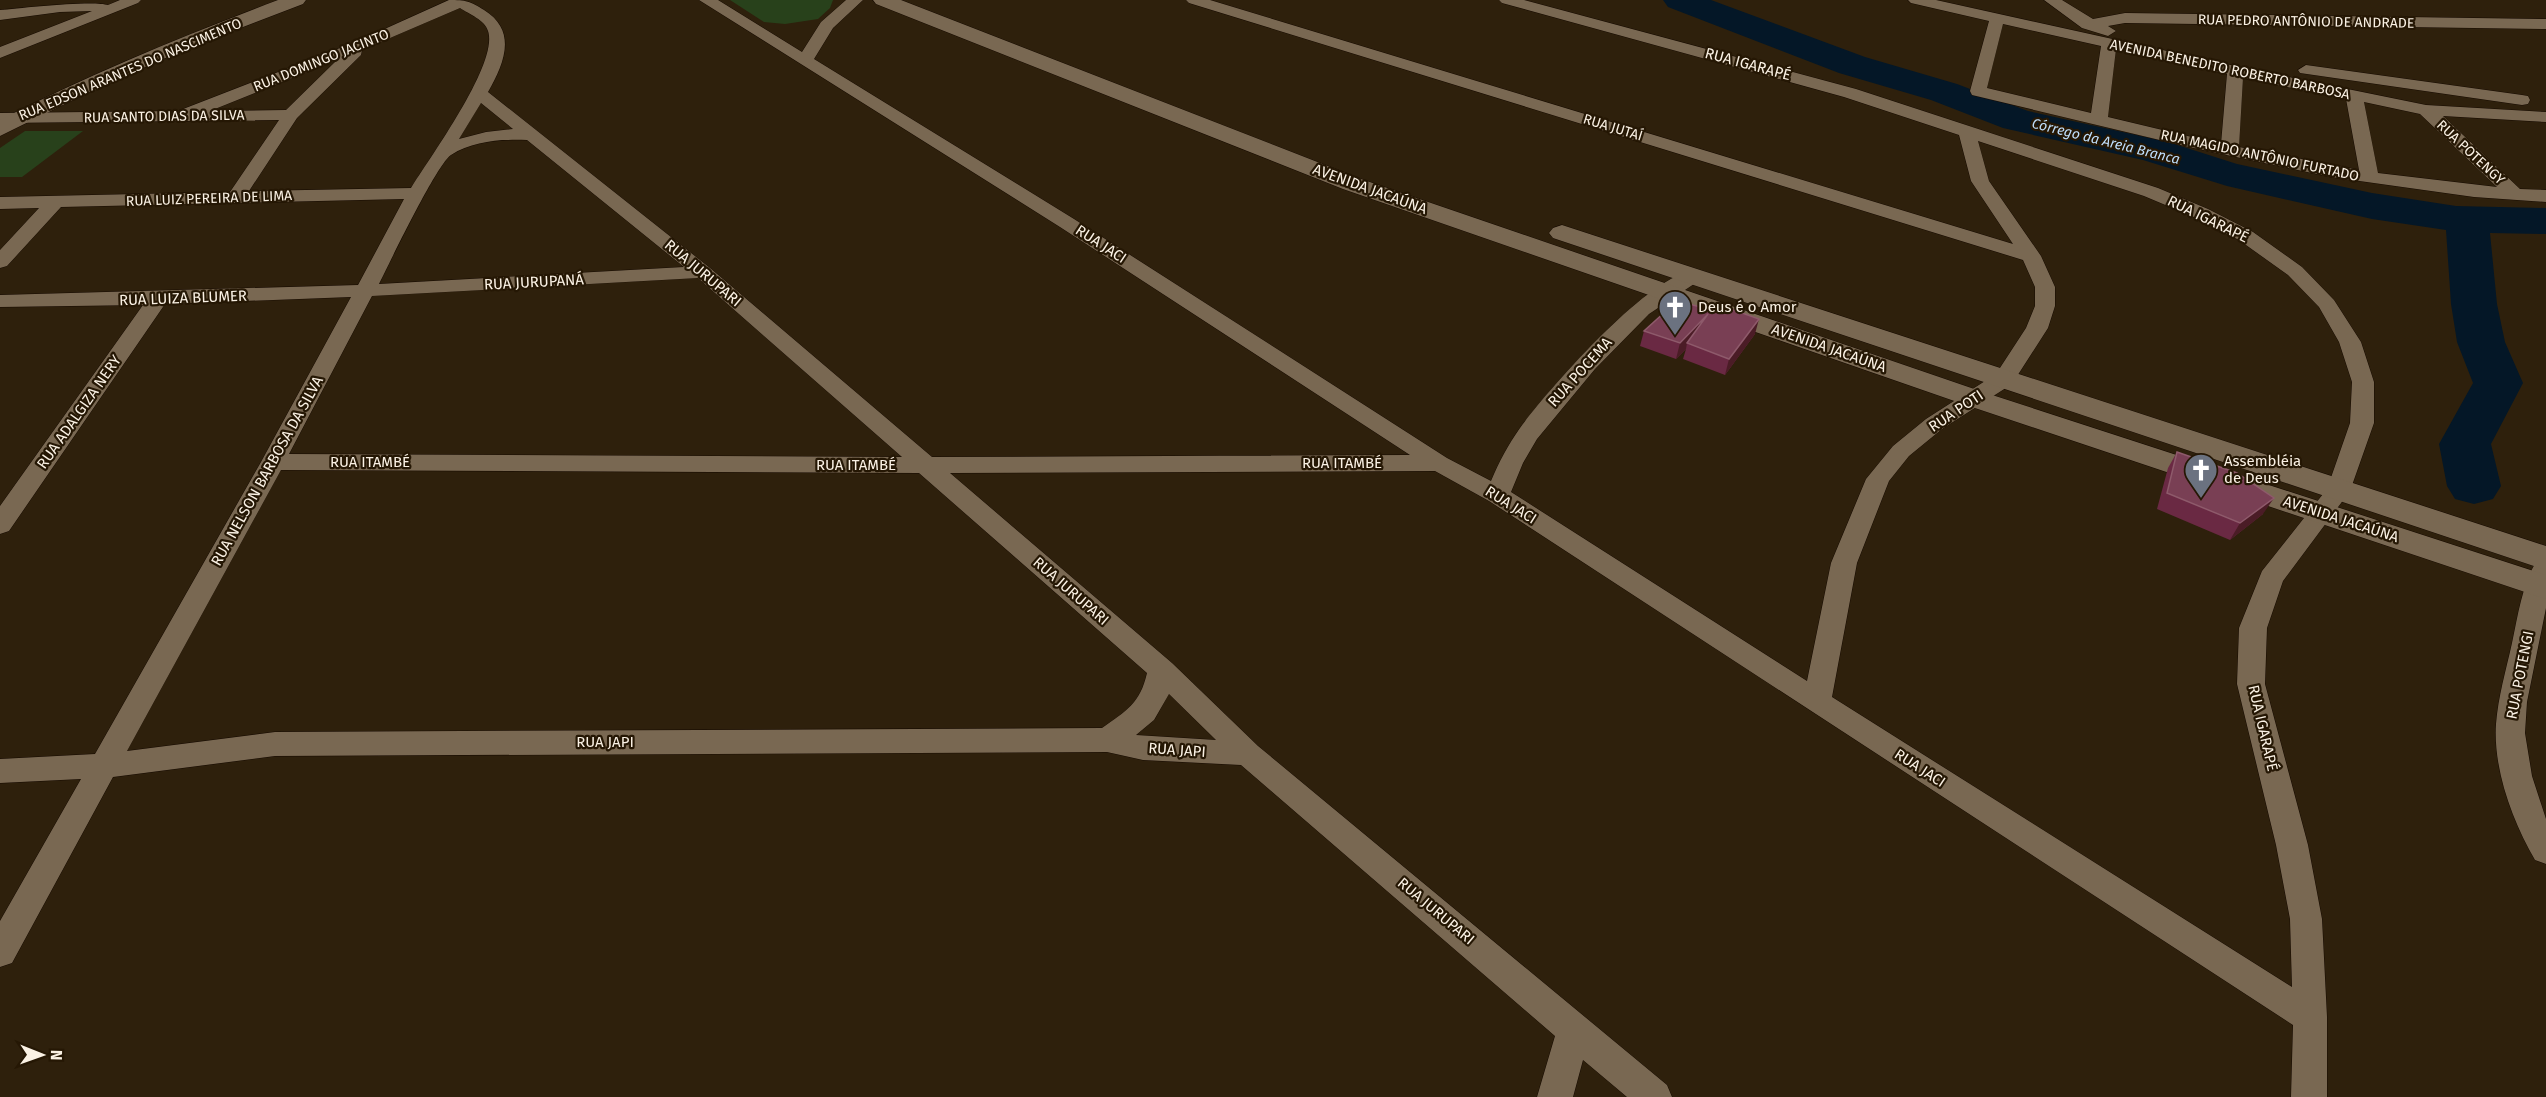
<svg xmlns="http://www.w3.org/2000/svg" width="2546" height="1097" viewBox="0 0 2546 1097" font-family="'Fira Sans',sans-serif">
  <rect width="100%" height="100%" fill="#2e200c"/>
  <path fill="#28411b" d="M 730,0 L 833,0 L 830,8 L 818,19 L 785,24 L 764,22 Z
    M 25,131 L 83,131 L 22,177 L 0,177 L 0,148 Z"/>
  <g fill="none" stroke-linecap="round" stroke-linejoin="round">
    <path fill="#041727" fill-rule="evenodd" d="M 1663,0 L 1711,0 L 1865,57 L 1957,84 L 2028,111 L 2168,142 L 2237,164 L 2372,193 L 2456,206 L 2546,208 L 2546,234 L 2490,233 L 2497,304 L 2505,342 L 2523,383 L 2491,444 L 2501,486 L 2493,499 L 2474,504 L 2455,499 L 2447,486 L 2439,444 L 2473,383 L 2457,342 L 2451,304 L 2446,230 L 2372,219 L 2227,186 L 2143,160 L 2003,128 L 1931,100 L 1839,73 L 1668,7 Z"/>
    <defs>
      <path id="minor" d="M 120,0 L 141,0 L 138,3 L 0,58 L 0,47 L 92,11 L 60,12 L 0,20 L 0,10 C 21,8 93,0 108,5 Z
        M 449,0 C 466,0 470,1 484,10 C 518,31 504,64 488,92 L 710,268 L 932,457 L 1410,455 L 1060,227 L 699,0 L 718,0 L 802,52 L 821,22 L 846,0 L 863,0 L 833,28 L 814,59 L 1074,219 L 1447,458 L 1491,481 C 1499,462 1508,445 1520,428 C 1544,395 1659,261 1700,272 L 1703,276 L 1700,280 L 1649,314 L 1595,369 L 1537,439 L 1523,463 L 1511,492 L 1807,681 L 1831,563 L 1866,479 L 1893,446 L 1926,419 L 1996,374 L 2026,328 L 2035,306 L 2035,287 L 2023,260 L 1189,3 L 1186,0 L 1210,0 L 2013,244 L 1971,181 L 1959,135 L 1844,97 L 1502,3 L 1499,0 L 1524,0 L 1856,89 L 2158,188 L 2208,209 L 2253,232 L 2302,267 L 2334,300 L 2361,342 L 2374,382 L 2374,423 L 2350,491 L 2283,581 L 2267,628 L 2265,684 L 2308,845 L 2322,919 L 2327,1017 L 2327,1097 L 2291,1097 L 2293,1025 L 1489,501 L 1435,471 L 950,473 L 1172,663 L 1258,746 L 1667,1085 L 1672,1097 L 1627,1097 L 1583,1060 L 1573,1097 L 1537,1097 L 1555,1036 L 1241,765 L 1143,760 L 1107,752 L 275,756 L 113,777 L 12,963 L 0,967 L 0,921 L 81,779 L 0,783 L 0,759 L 95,754 L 261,462 L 351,297 L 165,304 L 9,531 L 0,534 L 0,506 L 143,305 L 0,307 L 0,295 L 358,285 L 404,199 L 61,207 L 7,266 L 0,268 L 0,250 L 39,208 L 0,209 L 0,197 L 230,192 L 279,120 L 0,123 L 0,113 L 178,111 L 358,41 ZM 460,8 C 469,14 485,20 488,31 C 499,63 430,157 411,188 L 249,191 L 297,118 L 361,55 L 362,50 ZM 337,60 L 286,110 L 210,111 ZM 481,103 L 513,129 L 486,132 L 459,139 ZM 527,140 L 684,267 L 379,284 C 390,262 437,164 451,155 C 473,141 502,139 527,140 ZM 1978,141 L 2144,196 L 2194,217 L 2239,240 L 2288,275 L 2319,307 L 2339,342 L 2352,382 L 2350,423 L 2327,489 L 2262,571 L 2239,628 L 2237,684 L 2276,845 L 2290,919 L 2292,987 L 1832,697 L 1857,563 L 1889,481 L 1909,456 L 1942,429 L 2012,384 L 2048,328 L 2055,306 L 2055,287 L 2041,256 L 1989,181 ZM 698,278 L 902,457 L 289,454 L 372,296 ZM 281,470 L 919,473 L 1147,673 C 1140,704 1126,711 1102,728 L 275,732 L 127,751 ZM 1169,694 L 1216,740 L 1136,735 L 1154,720 Z
        M 1908,0 L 1936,0 L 2235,66 L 2426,105 L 2546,112 L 2546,122 L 2443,116 L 2520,189 L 2546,190 L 2546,202 L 2474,197 L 2331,177 L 2189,147 L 1972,95 L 1970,91 L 1989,21 L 1911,3 ZM 2003,24 L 2101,46 L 2091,113 L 1987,88 ZM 2116,49 L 2227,74 L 2221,144 L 2108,117 ZM 2243,78 L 2346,99 L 2359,170 L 2239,147 ZM 2364,102 L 2420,114 L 2497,187 L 2378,173 Z
        M 2044,0 L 2062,0 L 2093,19 L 2125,13 L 2546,19 L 2546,29 L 2125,23 L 2108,26 L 2116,31 L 2108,36 L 2082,28 Z
        M 2306,65 L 2522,95 L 2528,96 L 2530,100 L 2528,104 L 2522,105 L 2300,73 L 2298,70 Z
        M 2546,557 L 2546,608 L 2527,702 L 2525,733 L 2532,776 L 2546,819 L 2546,864 L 2535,860 C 2513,822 2493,770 2496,724 C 2498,697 2506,670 2512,643 C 2518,615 2522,585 2537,560 Z"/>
      <path id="tertiary" d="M 278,0 L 306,0 L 303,4 L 183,50 L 81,96 L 0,136 L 0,120 C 90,74 183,36 278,0 Z
        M 873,0 L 901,0 L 1361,179 L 1983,392 L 2546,575 L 2546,599 L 1963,404 L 1343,189 L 876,4 Z
        M 1562,225 L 2546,546 L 2546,570 L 1553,238 L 1549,233 L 1553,228 Z"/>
    </defs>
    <use href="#minor" stroke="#160a00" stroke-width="1"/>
    <use href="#tertiary" stroke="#160a00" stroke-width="1"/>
    <use href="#minor" fill="#796852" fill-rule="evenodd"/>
    <use href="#tertiary" fill="#796852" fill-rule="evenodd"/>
  </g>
  <path fill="#6a2943" d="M 1644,331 L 1755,334 L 1725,375 L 1683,359 L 1686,349 L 1676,359 L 1640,346 Z
    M 2177,452 L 2263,514 L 2230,540 L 2157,509 L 2168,468 Z"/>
  <path fill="#4b1c26" d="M 1708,314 L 1687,343 L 1686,349 L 1676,359 L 1680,343 Z
    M 1759,319 L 1755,334 L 1725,375 L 1729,359 Z
    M 2274,498 L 2263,514 L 2230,540 L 2240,523 Z"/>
  <path fill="#793f54" stroke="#8e5a6b" stroke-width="1.5" d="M 1677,301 L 1712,310 L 1717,304 L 1759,319 L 1729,359 L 1687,343 L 1708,314 L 1680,343 L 1644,331 Z
    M 2177,452 L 2237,473 L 2274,498 L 2240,523 L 2167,493 Z"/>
  <defs>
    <symbol id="church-pin" viewBox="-11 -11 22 30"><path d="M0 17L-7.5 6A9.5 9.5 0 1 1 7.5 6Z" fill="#6b7280" stroke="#251704"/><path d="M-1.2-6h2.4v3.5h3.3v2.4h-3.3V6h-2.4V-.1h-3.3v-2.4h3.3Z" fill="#fff"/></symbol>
  </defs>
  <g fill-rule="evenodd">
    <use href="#church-pin" x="1656" y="288" width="38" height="52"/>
    <use href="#church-pin" x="2182" y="451" width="38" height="52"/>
  </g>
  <g text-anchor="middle" stroke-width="4.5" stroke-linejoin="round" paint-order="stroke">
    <g font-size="14" fill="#faf1e4" stroke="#251704">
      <text transform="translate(2306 21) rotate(1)" y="5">RUA PEDRO ANTÔNIO DE ANDRADE</text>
      <text transform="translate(321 60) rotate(-22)" y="5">RUA DOMINGO JACINTO</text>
      <text transform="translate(130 69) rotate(-23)" y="5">RUA EDSON ARANTES DO NASCIMENTO</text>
      <text transform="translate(2230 69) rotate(12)" y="5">AVENIDA BENEDITO ROBERTO BARBOSA</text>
      <text transform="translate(164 116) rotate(-1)" y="5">RUA SANTO DIAS DA SILVA</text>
      <text transform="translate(1613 127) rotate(17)" y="5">RUA JUTAÍ</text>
      <text transform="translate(2471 152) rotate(43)" y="5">RUA POTENGY</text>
      <text transform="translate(2260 155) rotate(12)" y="5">RUA MAGIDO ANTÔNIO FURTADO</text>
      <text transform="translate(209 198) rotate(-2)" y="5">RUA LUIZ PEREIRA DE LIMA</text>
    </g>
    <g font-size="14" font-style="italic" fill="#bfdffd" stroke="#251704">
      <text transform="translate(2106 141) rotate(14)" y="5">Córrego da Areia Branca</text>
    </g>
    <g font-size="15" fill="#faf1e4" stroke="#251704">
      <text transform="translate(1748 64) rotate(15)" y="5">RUA IGARAPÉ</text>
      <text transform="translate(1370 189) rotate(20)" y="5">AVENIDA JACAÚNA</text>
      <text transform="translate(2208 219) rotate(26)" y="5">RUA IGARAPÉ</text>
      <text transform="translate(1101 244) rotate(33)" y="5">RUA JACI</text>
      <text transform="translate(703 273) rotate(40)" y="5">RUA JURUPARI</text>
      <text transform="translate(534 282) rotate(-3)" y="5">RUA JURUPANÁ</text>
      <text transform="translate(183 298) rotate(-2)" y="5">RUA LUIZA BLUMER</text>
      <text transform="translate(1829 348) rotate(19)" y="5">AVENIDA JACAÚNA</text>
      <text transform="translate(1580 372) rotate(-48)" y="5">RUA POCEMA</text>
      <text transform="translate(1956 411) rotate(-34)" y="5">RUA POTI</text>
      <text transform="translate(79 412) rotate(-55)" y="5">RUA ADALGIZA NERY</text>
      <text x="370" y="467">RUA ITAMBÉ</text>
      <text x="1342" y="468">RUA ITAMBÉ</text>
      <text x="856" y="470">RUA ITAMBÉ</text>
      <text transform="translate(267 471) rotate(-61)" y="5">RUA NELSON BARBOSA DA SILVA</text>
      <text transform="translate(1511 505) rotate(32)" y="5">RUA JACI</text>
      <text transform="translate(2341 519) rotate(18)" y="5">AVENIDA JACAÚNA</text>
      <text transform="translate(1071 591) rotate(41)" y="5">RUA JURUPARI</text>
      <text transform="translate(2520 675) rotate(-79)" y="5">RUA POTENGI</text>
      <text transform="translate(2263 728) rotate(77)" y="5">RUA IGARAPÉ</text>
      <text x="605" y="747">RUA JAPI</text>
      <text transform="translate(1177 750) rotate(4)" y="5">RUA JAPI</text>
      <text transform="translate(1920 768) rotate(33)" y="5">RUA JACI</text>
      <text transform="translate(1436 911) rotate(40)" y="5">RUA JURUPARI</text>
    </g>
    <g font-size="15" fill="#faf1e4" stroke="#251704" text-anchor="start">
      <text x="1698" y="312">Deus é o Amor</text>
      <text x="2224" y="466">Assembléia<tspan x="2224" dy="17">de Deus</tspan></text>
    </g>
  </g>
  <g transform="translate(42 1055) rotate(91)" stroke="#251704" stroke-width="4.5" paint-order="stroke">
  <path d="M0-4.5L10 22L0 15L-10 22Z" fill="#faf1e4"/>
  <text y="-9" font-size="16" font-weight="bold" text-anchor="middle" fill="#faf1e4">N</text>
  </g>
</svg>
